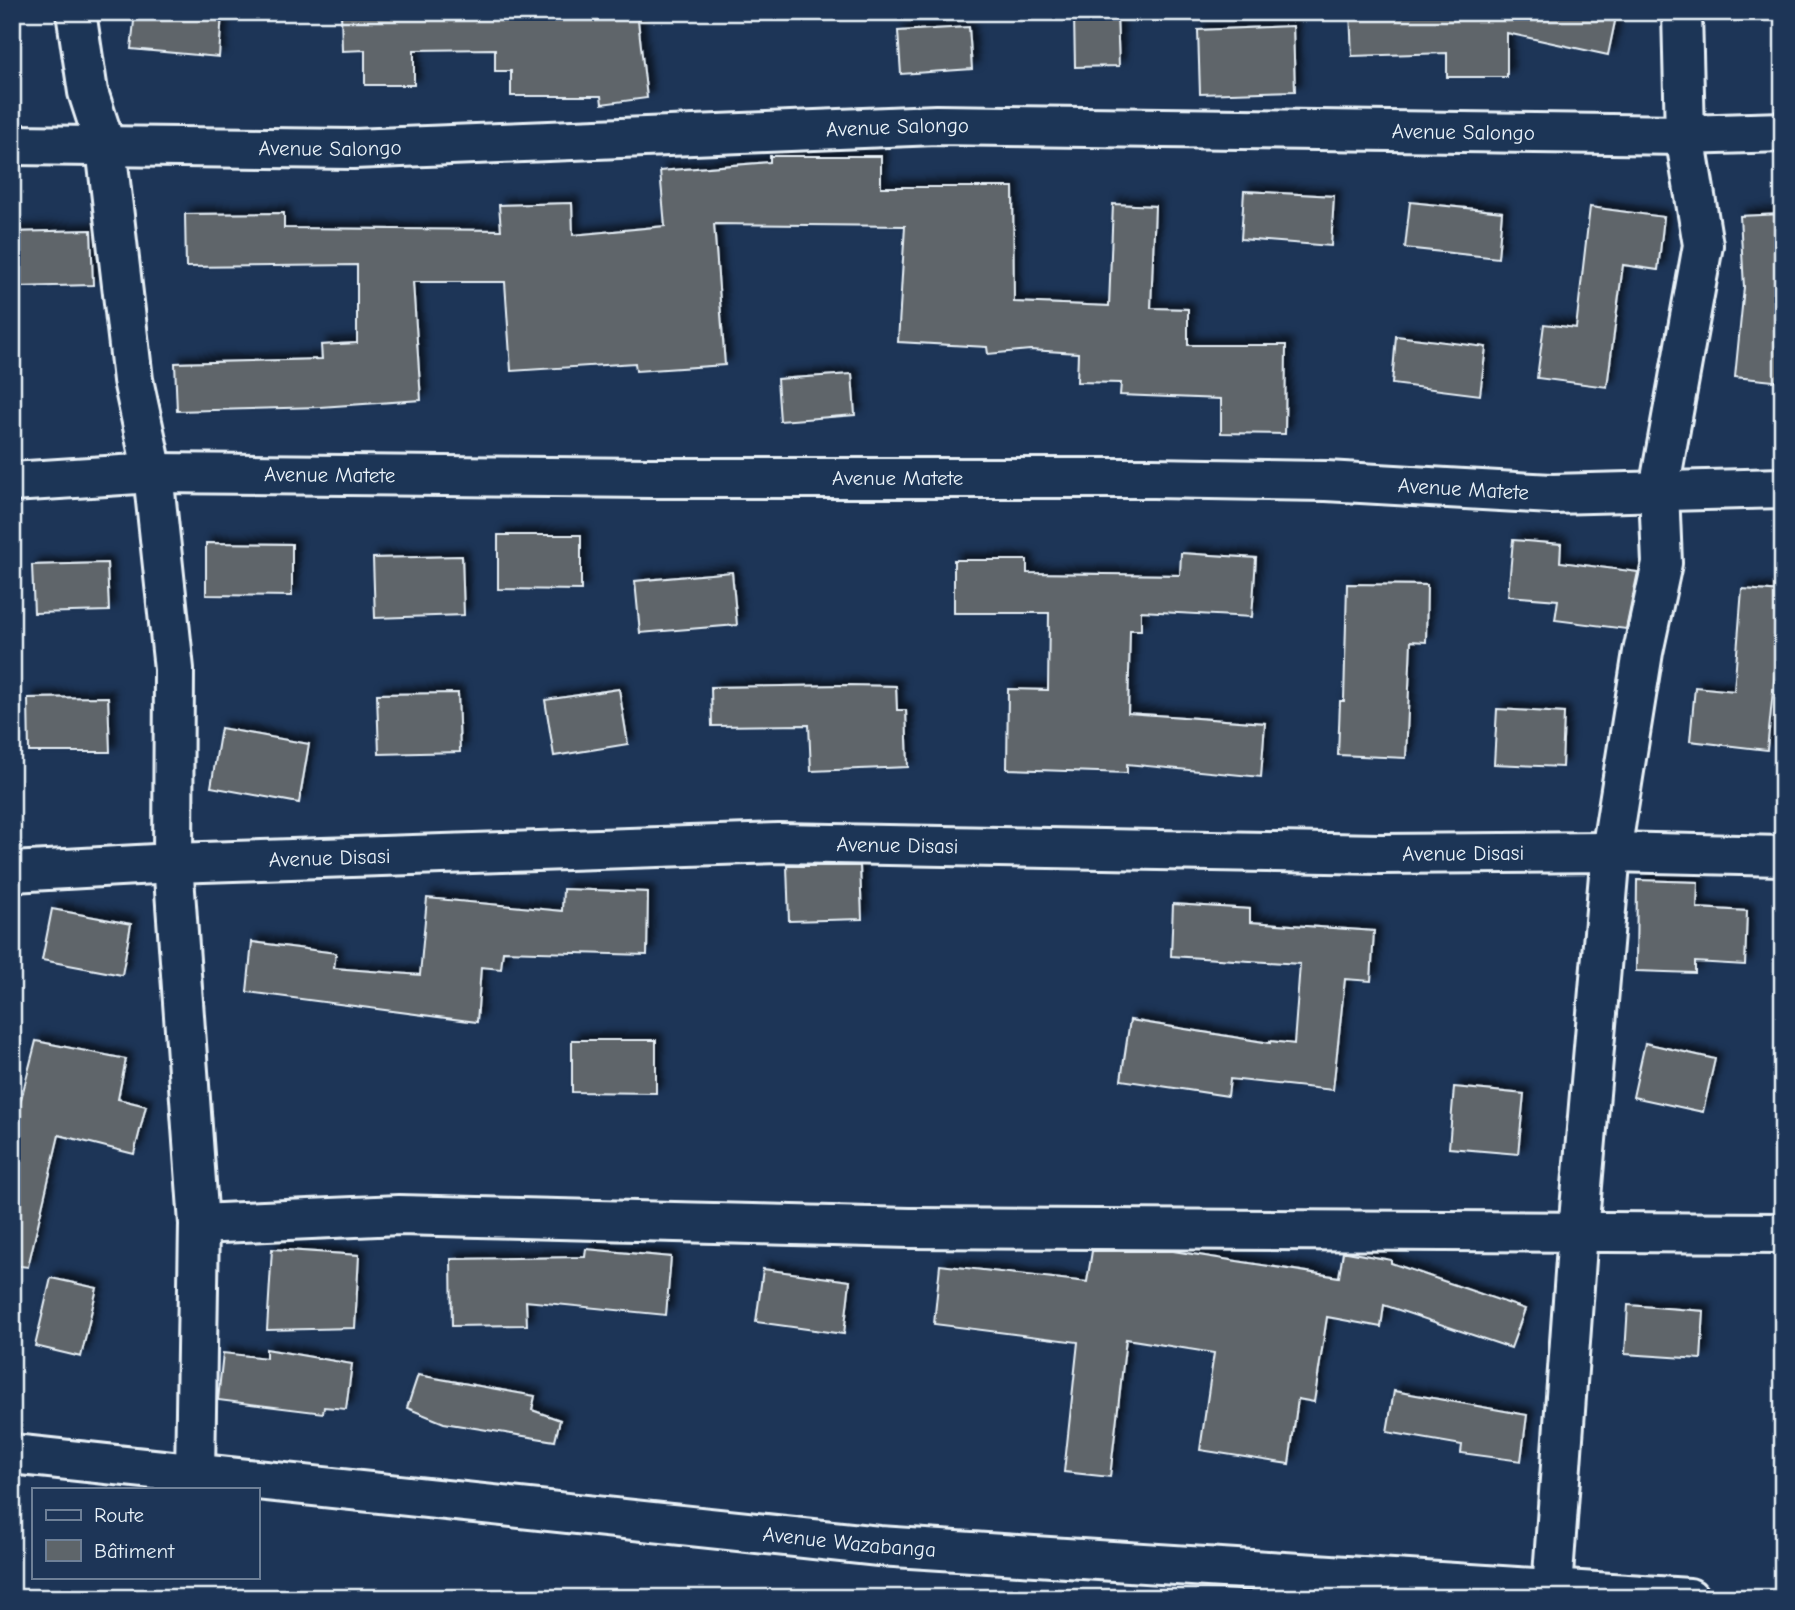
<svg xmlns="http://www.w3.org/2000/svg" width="1795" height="1610" viewBox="0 0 1795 1610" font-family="'Comic Neue',sans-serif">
  <defs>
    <filter id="shadow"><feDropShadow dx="6" dy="-6" stdDeviation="3.5" flood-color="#0009"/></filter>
  </defs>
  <rect width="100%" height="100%" fill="#1d3557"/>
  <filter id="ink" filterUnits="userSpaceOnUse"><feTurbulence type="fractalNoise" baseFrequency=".0143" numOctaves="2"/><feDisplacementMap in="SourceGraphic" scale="14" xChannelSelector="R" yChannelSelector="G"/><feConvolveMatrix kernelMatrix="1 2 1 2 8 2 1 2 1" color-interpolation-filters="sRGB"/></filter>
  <g filter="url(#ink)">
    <path fill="#5e656a" stroke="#e8f1f8" stroke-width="2" filter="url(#shadow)" d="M 135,12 L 222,12 L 219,57 L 131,49 Z
      M 341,12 L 637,12 L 647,98 L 602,104 L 601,96 L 511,96 L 511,71 L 495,71 L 495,49 L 414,50 L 414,85 L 365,85 L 365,50 L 342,51 Z
      M 1350,12 L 1495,13 L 1617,12 L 1608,55 L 1507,33 L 1507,77 L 1447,77 L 1447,53 L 1352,56 Z
      M 1074,15 L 1117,15 L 1119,66 L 1075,67 Z
      M 1293,26 L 1295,91 L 1200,94 L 1198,30 Z
      M 969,27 L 972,69 L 901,74 L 898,31 Z
      M 770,156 L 881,156 L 881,187 L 1013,187 L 1014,302 L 1109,306 L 1113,204 L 1155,206 L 1151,308 L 1188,309 L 1188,345 L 1286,345 L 1285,434 L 1221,433 L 1221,399 L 1120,395 L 1121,383 L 1077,382 L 1078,353 L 1030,350 L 988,354 L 987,347 L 898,342 L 905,226 L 714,224 L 725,365 L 636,371 L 635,363 L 511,371 L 505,282 L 413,282 L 421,400 L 320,407 L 177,411 L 175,363 L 322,359 L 321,345 L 357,343 L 357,265 L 186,267 L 185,214 L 284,213 L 284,228 L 501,230 L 499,205 L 572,203 L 573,235 L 665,226 L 660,171 L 770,162 Z
      M 1244,191 L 1334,196 L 1331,246 L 1241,239 Z
      M 1410,202 L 1502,212 L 1498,258 L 1405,248 Z
      M 1590,207 L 1664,217 L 1658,270 L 1623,265 L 1607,387 L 1537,378 L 1544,324 L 1576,328 Z
      M 1783,214 L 1783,382 L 1735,377 L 1744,287 L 1740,216 Z
      M 91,230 L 93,285 L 14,287 L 12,232 Z
      M 1396,336 L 1486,347 L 1480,395 L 1392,384 Z
      M 852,374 L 855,415 L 780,421 L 777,379 Z
      M 498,535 L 581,535 L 581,590 L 498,589 Z
      M 1513,540 L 1561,544 L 1560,562 L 1638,572 L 1626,629 L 1555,620 L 1558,600 L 1508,596 Z
      M 206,543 L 292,544 L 292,596 L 206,595 Z
      M 1181,553 L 1256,558 L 1252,617 L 1141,611 L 1141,630 L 1130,630 L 1128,713 L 1265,723 L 1261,777 L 1127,764 L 1127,773 L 1007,769 L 1008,689 L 1048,690 L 1049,613 L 954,613 L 954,560 L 1027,560 L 1027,573 L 1180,575 Z
      M 462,556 L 464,615 L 375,618 L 373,558 Z
      M 107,563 L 109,611 L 34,613 L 32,565 Z
      M 732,572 L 737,625 L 640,633 L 635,581 Z
      M 1347,584 L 1427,585 L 1426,642 L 1411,641 L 1406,758 L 1338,755 L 1340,701 L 1344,701 Z
      M 1742,589 L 1783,592 L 1767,750 L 1690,741 L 1695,687 L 1734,691 Z
      M 847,685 L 896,686 L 897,710 L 906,710 L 908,767 L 811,771 L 809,725 L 712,726 L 711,687 Z
      M 619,689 L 628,744 L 554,756 L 545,700 Z
      M 458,693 L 460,752 L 379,754 L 377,694 Z
      M 108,697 L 110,752 L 29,752 L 28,698 Z
      M 1497,709 L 1564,713 L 1562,767 L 1494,764 Z
      M 221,728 L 309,744 L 299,803 L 211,787 Z
      M 787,866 L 860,866 L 862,919 L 789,921 Z
      M 1637,880 L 1698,882 L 1697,908 L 1747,911 L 1745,965 L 1695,962 L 1695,973 L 1636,971 Z
      M 563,889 L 648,892 L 647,955 L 503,951 L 501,969 L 481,967 L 477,1022 L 247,992 L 252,942 L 336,953 L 334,968 L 420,975 L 427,898 L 562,911 Z
      M 1173,904 L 1250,909 L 1250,922 L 1374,931 L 1371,981 L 1345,979 L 1333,1090 L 1230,1079 L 1228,1096 L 1121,1080 L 1130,1020 L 1270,1043 L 1270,1041 L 1294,1044 L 1300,964 L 1171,956 Z
      M 52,909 L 131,924 L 122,975 L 42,960 Z
      M 572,1040 L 656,1040 L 656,1093 L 572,1092 Z
      M 36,1041 L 126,1059 L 118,1099 L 146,1106 L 134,1154 L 59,1135 L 28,1267 L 12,1265 L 12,1134 Z
      M 1645,1043 L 1715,1059 L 1703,1112 L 1633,1097 Z
      M 1454,1087 L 1524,1094 L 1518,1154 L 1449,1148 Z
      M 272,1249 L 359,1255 L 355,1328 L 267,1330 Z
      M 586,1249 L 671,1257 L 666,1315 L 526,1301 L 527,1325 L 452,1326 L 451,1259 L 585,1257 Z
      M 1092,1251 L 1173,1251 L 1339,1277 L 1343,1252 L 1347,1252 L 1391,1260 L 1391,1263 L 1525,1309 L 1511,1348 L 1384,1305 L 1381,1327 L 1327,1317 L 1314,1402 L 1298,1399 L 1289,1464 L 1200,1450 L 1214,1353 L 1126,1339 L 1110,1477 L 1064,1472 L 1078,1342 L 934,1324 L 940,1265 L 1087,1282 Z
      M 763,1269 L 850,1281 L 844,1334 L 756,1322 Z
      M 51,1278 L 97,1288 L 81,1357 L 35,1346 Z
      M 1628,1305 L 1704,1311 L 1701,1359 L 1625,1354 Z
      M 266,1349 L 352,1364 L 346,1409 L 324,1407 L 323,1413 L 218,1400 L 223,1353 L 266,1358 Z
      M 418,1375 L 535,1396 L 532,1410 L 560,1420 L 555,1441 L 444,1423 L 407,1408 Z
      M 1394,1391 L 1527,1415 L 1521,1461 L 1461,1453 L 1462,1445 L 1387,1432 Z"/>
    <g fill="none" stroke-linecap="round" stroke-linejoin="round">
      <defs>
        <g id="minor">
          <path d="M 76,12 L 88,92 L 106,147 L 133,380 L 153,473 L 174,669 L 173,863 L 199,1224 L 195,1474"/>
          <path id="s1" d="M 12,145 L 353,149 L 936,125 L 1685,135 L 1783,132"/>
          <path id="s2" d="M 12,482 L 153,473 L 650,478 L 1153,478 L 1326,481 L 1552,494 L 1783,488"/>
          <path id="s3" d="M 12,872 L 173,863 L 778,843 L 1380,854 L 1611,852 L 1783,856"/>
          <path d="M 199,1224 L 399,1215 L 910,1228 L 1783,1233"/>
          <path d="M 1552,1589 L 1578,1232 L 1611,852 L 1643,652 L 1662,563 L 1659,490 L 1703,245 L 1685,135 L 1682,12"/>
        </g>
        <g id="major">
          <path id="s4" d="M 12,1454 L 879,1546 L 1689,1598"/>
        </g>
      </defs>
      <use href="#minor" stroke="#e8f1f8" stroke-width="44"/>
      <use href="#major" stroke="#e8f1f8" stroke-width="44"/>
      <use href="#minor" stroke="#1d3557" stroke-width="38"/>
      <use href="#major" stroke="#1d3557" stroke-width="38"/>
    </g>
  </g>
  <g text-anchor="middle" stroke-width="5" stroke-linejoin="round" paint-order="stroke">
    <g font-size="21" fill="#e8f1f8" stroke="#1d3557">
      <text dy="7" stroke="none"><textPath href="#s1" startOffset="886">Avenue Salongo</textPath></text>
      <text dy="7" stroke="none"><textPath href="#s1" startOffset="1452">Avenue Salongo</textPath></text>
      <text dy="7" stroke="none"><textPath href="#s1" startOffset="318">Avenue Salongo</textPath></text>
      <text dy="7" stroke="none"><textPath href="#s2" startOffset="318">Avenue Matete</textPath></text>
      <text dy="7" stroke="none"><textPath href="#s2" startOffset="886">Avenue Matete</textPath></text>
      <text dy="7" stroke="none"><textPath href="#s2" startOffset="1452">Avenue Matete</textPath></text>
      <text dy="7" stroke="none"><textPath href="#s3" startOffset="886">Avenue Disasi</textPath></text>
      <text dy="7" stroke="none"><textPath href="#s3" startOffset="1452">Avenue Disasi</textPath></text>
      <text dy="7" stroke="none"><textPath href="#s3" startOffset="318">Avenue Disasi</textPath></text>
      <text dy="7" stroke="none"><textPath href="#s4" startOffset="842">Avenue Wazabanga</textPath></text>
    </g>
  </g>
  <rect width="1795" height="1610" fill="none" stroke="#1d3557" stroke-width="42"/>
  <rect x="21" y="21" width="1753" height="1568" fill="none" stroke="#e8f1f8" stroke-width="2.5" filter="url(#ink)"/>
  <rect x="32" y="1488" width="228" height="91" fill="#1d3557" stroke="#6e8097" stroke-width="2"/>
  <rect x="46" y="1510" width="35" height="10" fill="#1d3557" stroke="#6e8097" stroke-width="2"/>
  <text x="94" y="1522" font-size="21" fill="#e8f1f8">Route</text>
  <rect x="46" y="1540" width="35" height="21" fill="#5e656a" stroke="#6e8097" stroke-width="2"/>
  <text x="94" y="1558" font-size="21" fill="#e8f1f8">Bâtiment</text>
</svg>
